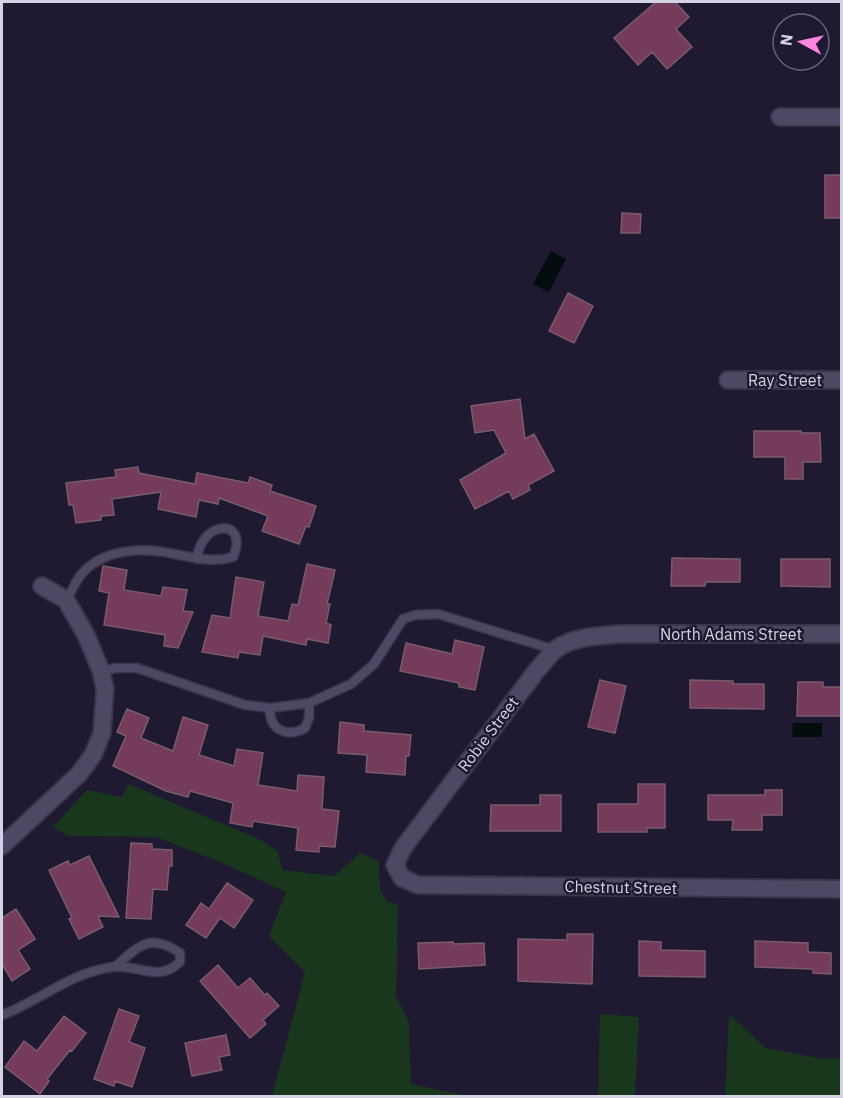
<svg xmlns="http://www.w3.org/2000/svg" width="843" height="1098" viewBox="0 0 843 1098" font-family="'IBM Plex Sans',sans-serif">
  <rect width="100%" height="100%" fill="#1f1a32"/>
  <path fill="#18371d" d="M 129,784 L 261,840 L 277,851 L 283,870 L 334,876 L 360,853 L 379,861 L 380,889 L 387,902 L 398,904 L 396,996 L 409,1022 L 411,1084 L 468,1096 L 272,1096 L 305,972 L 269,936 L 286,892 L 227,865 L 156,837 L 68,836 L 53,827 L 87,790 L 122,797 Z
    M 600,1014 L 639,1017 L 635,1096 L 598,1096 Z
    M 729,1014 L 766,1048 L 824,1059 L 841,1058 L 841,1096 L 725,1096 Z"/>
  <path fill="#030d0d" d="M 551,251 L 566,259 L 549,292 L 533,284 Z
    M 793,723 L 822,723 L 822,737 L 792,737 Z"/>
  <path fill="#743b5a" stroke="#7a5b6a" stroke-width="1.5" d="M 656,2 L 675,2 L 689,17 L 676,29 L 692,47 L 667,69 L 652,52 L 638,65 L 614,38 Z
    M 825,175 L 842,175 L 842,218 L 825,218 Z
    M 622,213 L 641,214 L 640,233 L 621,233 Z
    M 568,293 L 593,306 L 574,343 L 549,331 Z
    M 520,399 L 525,439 L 534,434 L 554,471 L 528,485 L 530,490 L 513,499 L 509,491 L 475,509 L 460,480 L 506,453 L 494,430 L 475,433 L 471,406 Z
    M 754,431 L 801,431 L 801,433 L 820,433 L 821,462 L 803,462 L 803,479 L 785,479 L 785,457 L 754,457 Z
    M 138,467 L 139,473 L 195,484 L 197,473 L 248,483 L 250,477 L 272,485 L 270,491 L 316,506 L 309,527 L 306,526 L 299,544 L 262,531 L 268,516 L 219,498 L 218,504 L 199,500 L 196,517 L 158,509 L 161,492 L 112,499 L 114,515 L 101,516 L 101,520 L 76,523 L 73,505 L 69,505 L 66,483 L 116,477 L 115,470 Z
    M 672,558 L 740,559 L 740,582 L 706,582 L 705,586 L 671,586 Z
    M 781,559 L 830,559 L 830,587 L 781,586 Z
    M 307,564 L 335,570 L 327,604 L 330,604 L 326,623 L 331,625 L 328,643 L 307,639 L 306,645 L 263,636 L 260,655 L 239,652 L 238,658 L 202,652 L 212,615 L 230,618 L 236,577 L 264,582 L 258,616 L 288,621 L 292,604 L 298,605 Z
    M 103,566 L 127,570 L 124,590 L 161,596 L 163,587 L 187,590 L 183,611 L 193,612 L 178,648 L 164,646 L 165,635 L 104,625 L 109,593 L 99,591 Z
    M 455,640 L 484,647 L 475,690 L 459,687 L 459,683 L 400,671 L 406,643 L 452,654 Z
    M 600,680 L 626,686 L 615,733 L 588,727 Z
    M 690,680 L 733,681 L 733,684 L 764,684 L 764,709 L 690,708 Z
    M 798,682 L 823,682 L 823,687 L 842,687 L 842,716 L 797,716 Z
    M 127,709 L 149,718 L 141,738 L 173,751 L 183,717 L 208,725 L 199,755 L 234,766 L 237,749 L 263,753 L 258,785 L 297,791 L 298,775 L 324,777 L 322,809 L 339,811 L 335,847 L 319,846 L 319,852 L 296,850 L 298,828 L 253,821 L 252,827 L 230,823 L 233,803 L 190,791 L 188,797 L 166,791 L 113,766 L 126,736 L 117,732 Z
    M 340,722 L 364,725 L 364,731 L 411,735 L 409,756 L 406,756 L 405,775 L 366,772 L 367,755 L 338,753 Z
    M 638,784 L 665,784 L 665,828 L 647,828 L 647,832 L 598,832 L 598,804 L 638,804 Z
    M 765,790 L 782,790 L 782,815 L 762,815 L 762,830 L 732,830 L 733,820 L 708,820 L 708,795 L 765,795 Z
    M 540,795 L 561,795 L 561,831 L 490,831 L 491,805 L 540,805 Z
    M 131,843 L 152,844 L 152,849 L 172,850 L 172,866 L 169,866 L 167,890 L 153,889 L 151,919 L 126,918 Z
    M 89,856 L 119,917 L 98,916 L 103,927 L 79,939 L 69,919 L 72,918 L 49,870 L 68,861 L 70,865 Z
    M 227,883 L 253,900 L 234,928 L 220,918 L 206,938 L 186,925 L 201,903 L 209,909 Z
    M 16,909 L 35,939 L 18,950 L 30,969 L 12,981 L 2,964 L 2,918 Z
    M 567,934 L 593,934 L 592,984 L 518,981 L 518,939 L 567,940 Z
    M 639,941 L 661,942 L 661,950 L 705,951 L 705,977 L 639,976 Z
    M 755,941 L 808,943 L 808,952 L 831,953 L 831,974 L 813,973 L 813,969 L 755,967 Z
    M 453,942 L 454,944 L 484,943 L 485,965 L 419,969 L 418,943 Z
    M 218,965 L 238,988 L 250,978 L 265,995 L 267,993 L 279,1006 L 263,1020 L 266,1024 L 250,1038 L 200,981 Z
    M 119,1009 L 139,1016 L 129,1042 L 145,1048 L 132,1087 L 115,1081 L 114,1086 L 94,1079 Z
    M 64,1016 L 86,1033 L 72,1051 L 70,1050 L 47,1079 L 49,1081 L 40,1094 L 5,1067 L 24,1041 L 37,1051 Z
    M 226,1035 L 230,1055 L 219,1057 L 222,1070 L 192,1076 L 185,1043 Z"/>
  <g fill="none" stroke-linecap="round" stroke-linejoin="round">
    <defs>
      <path id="service" d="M 66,600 C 71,593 75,583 80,576 C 102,548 143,547 174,554 C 195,558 213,563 233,557 C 250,518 201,519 197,559
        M 101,671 L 116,668 L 137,668 L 245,705 L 270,708 L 309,703 L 351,684 L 374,664 L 403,619 L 415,615 L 438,614 L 555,650
        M 270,708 C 269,730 287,738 305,728 L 309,718 L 309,703
        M 2,1015 C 40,1001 71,972 113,967 C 138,964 158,983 180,962 L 180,953 C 151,933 139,945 116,966"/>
      <path id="minor" d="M 780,117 L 842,117
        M 728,380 L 842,380
        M 842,634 L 620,634 C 598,636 575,636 556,649 C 549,655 543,664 537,670 L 403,848 L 395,865 L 402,878 L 418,885 L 842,889
        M 2,846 L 79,774 L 93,755 L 102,733 L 105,689 L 101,671 L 86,635 L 66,600 L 42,586"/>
    </defs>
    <use href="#service" stroke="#3a3549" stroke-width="11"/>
    <use href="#minor" stroke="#3a3549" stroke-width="20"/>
    <use href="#service" stroke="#4d4864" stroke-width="8"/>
    <use href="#minor" stroke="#4d4864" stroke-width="16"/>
  </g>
  <g text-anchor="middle" stroke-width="5" stroke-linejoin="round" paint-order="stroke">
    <g font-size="16" fill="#d4d2e3" stroke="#1f1a32">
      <text x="785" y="386">Ray Street</text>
      <text x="731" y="640">North Adams Street</text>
      <text transform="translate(488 734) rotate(-53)" y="6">Robie Street</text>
      <text transform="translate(621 887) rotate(1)" y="6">Chestnut Street</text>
    </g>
  </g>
  <rect width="843" height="1098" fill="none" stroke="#d4d2e3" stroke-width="6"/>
  <g transform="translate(801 42) rotate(278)"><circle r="28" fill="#1f1a32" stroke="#676479" stroke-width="1.5"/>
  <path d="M0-4.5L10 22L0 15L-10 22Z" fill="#fe85df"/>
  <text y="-9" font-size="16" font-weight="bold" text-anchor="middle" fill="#d4d2e3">N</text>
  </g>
</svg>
